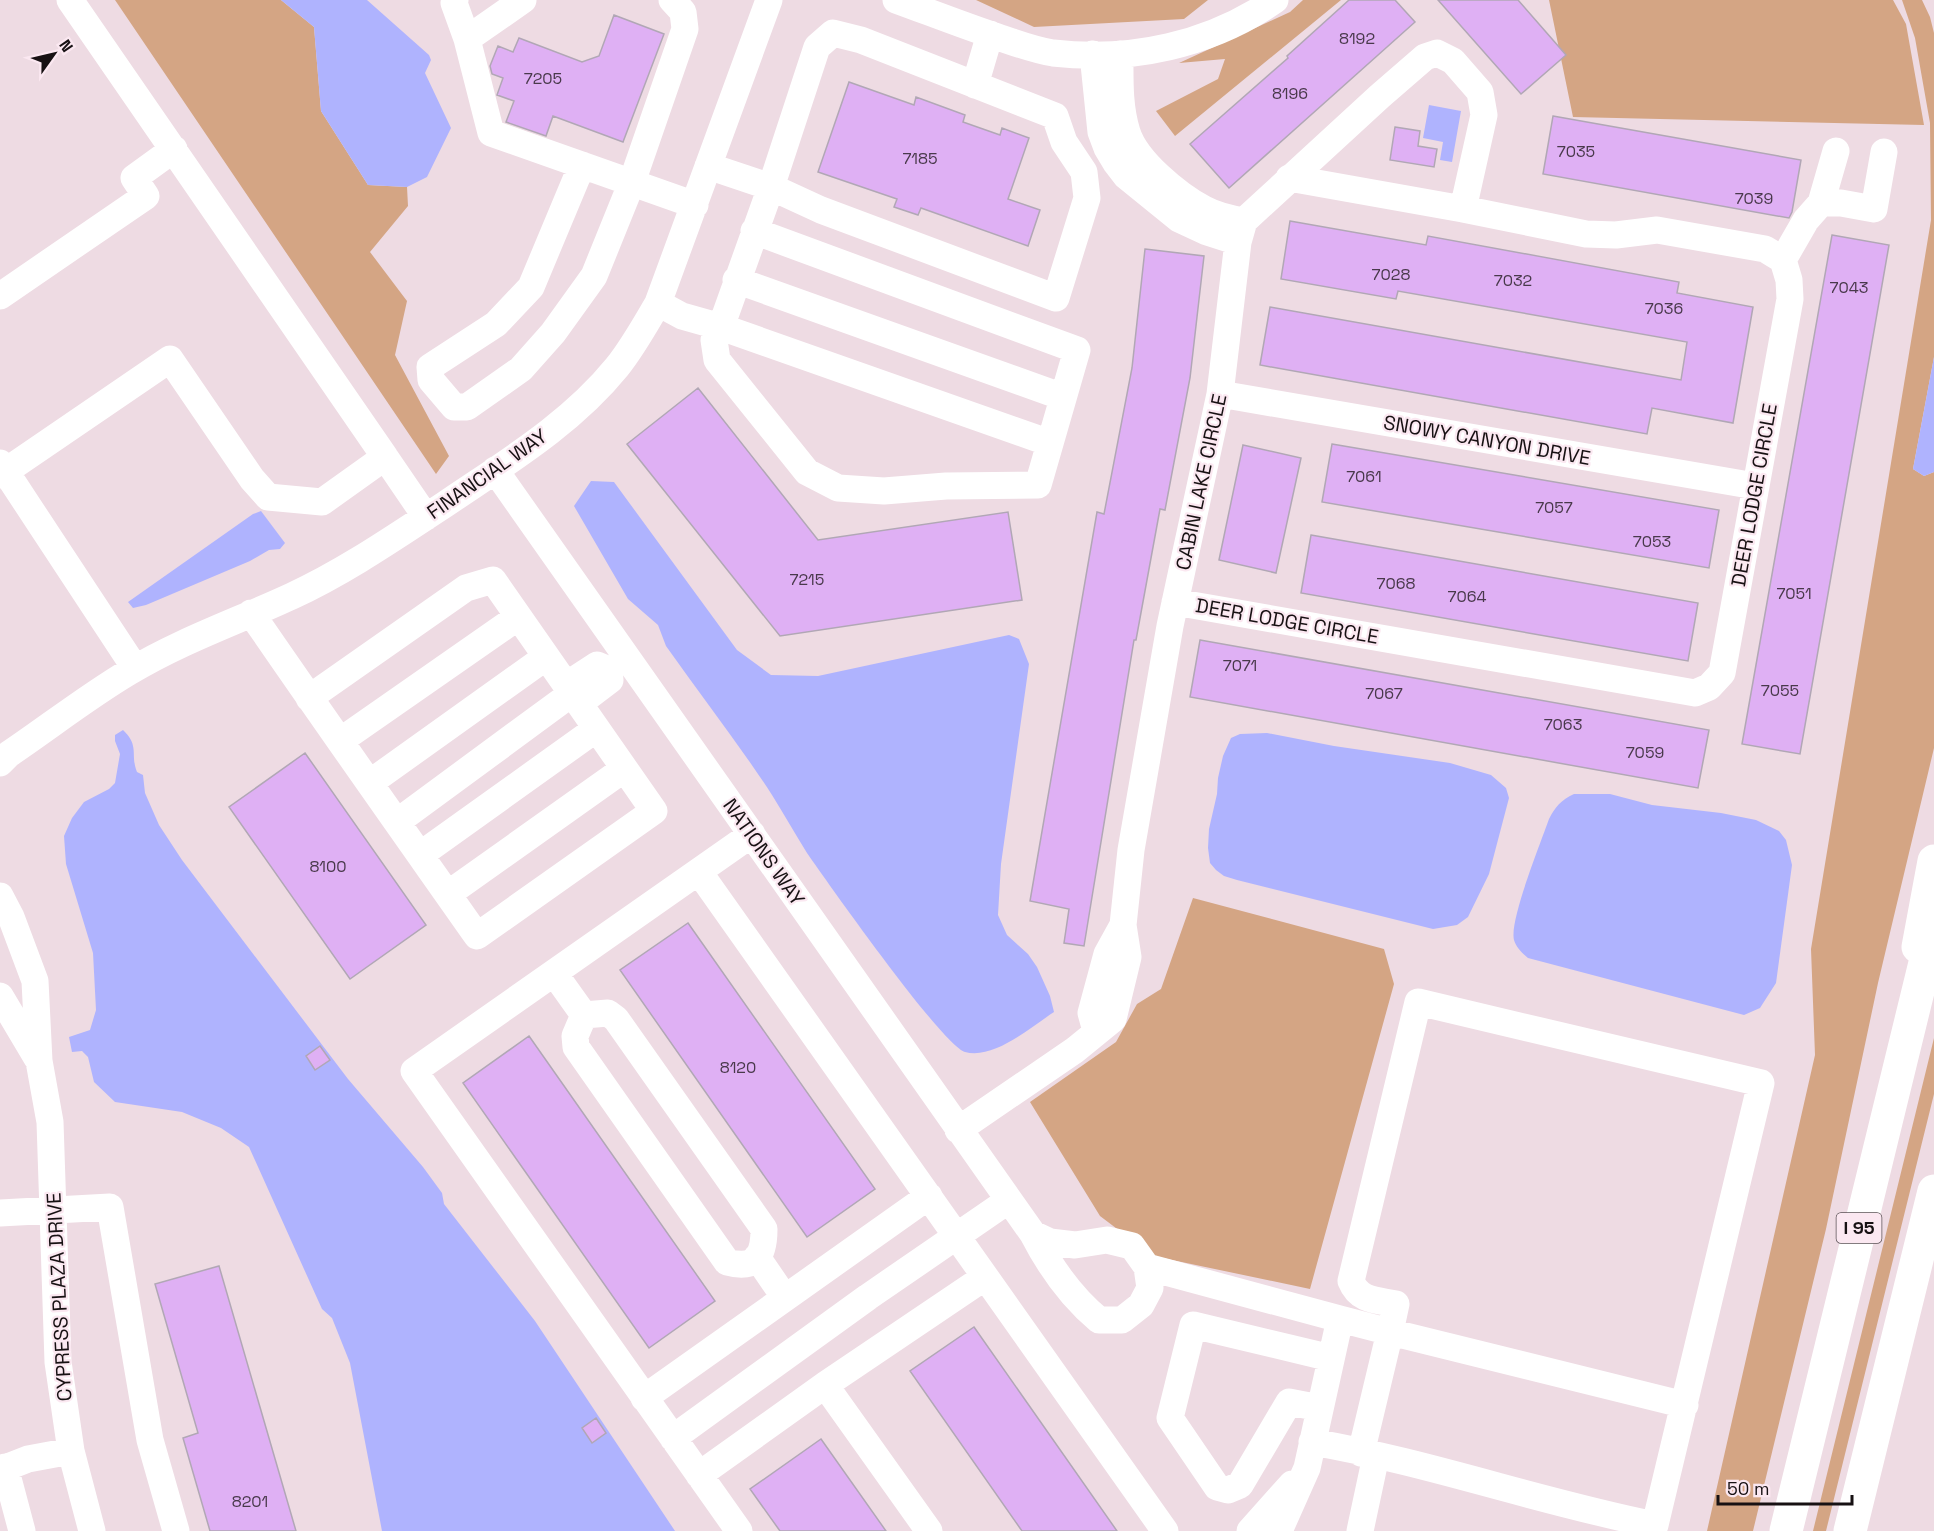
<svg xmlns="http://www.w3.org/2000/svg" width="1934" height="1531" viewBox="0 0 1934 1531" font-family="'Space Grotesk',sans-serif">
  <rect width="100%" height="100%" fill="#eedbe3"/>
  <path fill="#d4a584" d="M 115,0 L 281,0 L 314,27 L 321,111 L 368,185 L 407,187 L 408,206 L 370,252 L 407,301 L 395,355 L 449,456 L 436,474 Z
    M 976,0 L 1208,0 L 1184,19 L 1034,27 Z
    M 1303,0 L 1341,0 L 1175,136 L 1156,111 L 1218,79 L 1225,59 L 1179,63 L 1290,12 Z
    M 1549,0 L 1893,0 L 1906,24 L 1924,125 L 1573,117 Z
    M 1902,0 L 1922,0 L 1930,17 L 1934,33 L 1934,357 L 1913,469 L 1924,476 L 1934,472 L 1934,748 L 1878,983 L 1826,1229 L 1753,1531 L 1707,1531 L 1815,1055 L 1811,949 L 1931,220 L 1930,123 L 1915,38 Z
    M 1193,898 L 1384,949 L 1394,984 L 1310,1289 L 1153,1256 L 1100,1216 L 1030,1102 L 1116,1042 L 1137,1004 L 1161,989 Z
    M 1934,1038 L 1934,1094 L 1826,1531 L 1813,1531 Z"/>
  <path fill="#afb3fe" d="M 281,0 L 367,0 L 429,55 L 431,60 L 425,73 L 451,128 L 427,177 L 407,187 L 368,185 L 321,111 L 314,27 Z
    M 1429,105 L 1461,111 L 1452,162 L 1440,160 L 1443,142 L 1423,138 Z
    M 1934,357 L 1934,472 L 1924,476 L 1913,469 Z
    M 591,481 L 614,482 L 737,650 L 771,675 L 818,676 L 1009,635 L 1019,639 L 1029,664 L 1001,864 L 998,915 L 1007,935 L 1028,954 L 1037,967 L 1050,996 L 1054,1012 C 1031,1027 994,1060 965,1052 C 942,1045 828,883 807,853 C 795,834 784,814 772,795 C 739,744 701,696 666,646 L 658,625 L 628,599 L 574,506 Z
    M 261,511 L 285,543 L 280,549 L 269,550 L 250,561 L 146,605 L 133,608 L 128,602 L 253,514 Z
    M 123,730 C 140,746 130,755 137,772 L 143,775 L 145,793 L 159,825 L 182,860 L 348,1079 L 423,1167 L 442,1193 L 444,1204 L 535,1321 L 675,1531 L 382,1531 L 350,1363 L 332,1318 L 322,1309 L 249,1147 L 221,1128 L 182,1112 L 115,1102 L 94,1082 L 88,1057 L 82,1051 L 72,1052 L 69,1037 L 90,1030 L 96,1010 L 93,953 L 66,864 L 64,836 L 72,818 L 84,802 L 109,789 L 115,783 L 120,754 L 115,741 L 115,735 Z
    M 1267,733 L 1334,746 L 1450,763 L 1491,775 L 1506,788 L 1509,798 L 1489,874 L 1468,917 L 1457,925 L 1433,929 L 1237,880 L 1224,876 L 1216,870 L 1210,863 L 1208,848 L 1209,829 L 1217,794 L 1218,778 L 1223,756 L 1231,738 L 1240,734 Z
    M 1574,794 L 1610,794 L 1652,805 L 1721,813 L 1756,820 L 1779,831 L 1786,840 L 1792,865 L 1776,983 L 1760,1008 L 1744,1015 L 1528,958 C 1522,953 1516,947 1514,940 C 1509,921 1541,842 1549,819 C 1555,807 1561,800 1574,794 Z"/>
  <path fill="#dfb0f4" stroke="#b1a7b5" stroke-width="1.5" d="M 1349,0 L 1395,0 L 1415,22 L 1229,188 L 1190,144 L 1288,58 L 1287,56 Z
    M 1438,0 L 1518,0 L 1566,55 L 1521,94 Z
    M 614,15 L 664,34 L 623,142 L 553,116 L 546,136 L 506,122 L 514,101 L 497,95 L 503,78 L 492,74 L 490,66 L 498,46 L 513,52 L 519,38 L 582,62 L 599,56 Z
    M 849,82 L 914,105 L 916,97 L 965,115 L 963,122 L 1000,135 L 1002,128 L 1029,138 L 1008,199 L 1040,210 L 1028,246 L 921,208 L 918,215 L 894,207 L 897,199 L 818,172 Z
    M 1553,116 L 1801,160 L 1792,212 L 1789,218 L 1543,174 Z
    M 1395,127 L 1420,131 L 1418,146 L 1437,149 L 1434,167 L 1390,160 Z
    M 1290,221 L 1426,245 L 1428,236 L 1679,282 L 1677,293 L 1753,307 L 1733,423 L 1652,408 L 1647,434 L 1260,365 L 1270,307 L 1681,380 L 1687,342 L 1398,291 L 1396,299 L 1281,279 Z
    M 1832,235 L 1889,245 L 1800,754 L 1742,744 Z
    M 1145,249 L 1204,256 L 1190,378 L 1165,510 L 1160,509 L 1136,640 L 1134,640 L 1084,946 L 1064,943 L 1069,909 L 1030,901 L 1097,512 L 1104,514 L 1132,368 Z
    M 698,388 L 818,540 L 1008,512 L 1022,600 L 780,636 L 627,444 Z
    M 1332,444 L 1719,510 L 1709,568 L 1322,502 Z
    M 1243,445 L 1301,458 L 1276,573 L 1219,560 Z
    M 1311,535 L 1698,603 L 1688,661 L 1301,593 Z
    M 1200,640 L 1709,730 L 1698,788 L 1190,697 Z
    M 305,753 L 426,925 L 350,979 L 229,807 Z
    M 688,923 L 875,1189 L 807,1237 L 620,970 Z
    M 529,1036 L 715,1301 L 649,1348 L 463,1083 Z
    M 320,1046 L 330,1060 L 315,1070 L 306,1056 Z
    M 219,1266 L 296,1531 L 210,1531 L 183,1438 L 198,1433 L 155,1284 Z
    M 974,1327 L 1117,1531 L 1022,1531 L 910,1371 Z
    M 596,1418 L 606,1433 L 592,1443 L 582,1428 Z
    M 821,1439 L 886,1531 L 780,1531 L 750,1489 Z"/>
  <g fill="none" stroke-linecap="round" stroke-linejoin="round">
    <path stroke="#fff" stroke-width="27" d="M 455,0 L 454,3 L 467,39
      M 523,0 L 467,39 L 491,133 L 695,205
      M 896,0 C 929,12 962,25 995,36 C 1013,42 1033,50 1053,53 C 1131,62 1210,45 1275,0
      M 1093,54 L 1101,132 L 1107,148 L 1116,163 L 1126,176 L 1179,219 L 1207,232 L 1238,242
      M 1120,54 C 1120,80 1119,107 1127,132 C 1136,161 1178,195 1204,209 C 1217,216 1231,219 1244,221
      M 975,85 L 990,34
      M 582,165 L 531,287 L 496,324 L 430,367 L 431,380 L 454,407 L 467,407 L 521,369 L 553,333 L 594,276 L 632,182 L 685,29 L 683,12 L 672,0
      M 708,166 L 771,187 L 817,47 L 833,33 L 861,40 L 1055,116 L 1064,142 L 1084,172 L 1087,198 L 1056,298 L 821,210 L 771,187 L 721,327 L 714,340 L 717,360 L 807,472 L 838,488 L 884,491 L 946,486 L 1038,485 L 1077,350 L 754,231
      M 1821,203 L 1836,151
      M 1783,260 L 1806,220 L 1821,203 L 1841,203 L 1874,209 L 1884,152
      M 736,280 L 1063,397
      M 0,296 L 146,196 L 134,178 L 174,149
      M 658,303 L 682,316 L 721,327 L 1050,443
      M 1220,394 L 1755,486
      M 385,457 L 426,517
      M 0,463 L 135,668
      M 495,470 L 1033,1234 C 1050,1267 1070,1296 1099,1320 L 1122,1320 L 1141,1305 L 1150,1288 L 1147,1267 L 1132,1246 L 1107,1240 L 1075,1245 L 1050,1242 L 1033,1234
      M 0,475 L 170,359 L 252,479 L 268,497 L 322,502 L 385,457 L 70,0
      M 1175,602 L 1695,693 L 1709,687 L 1722,673 L 1790,299 L 1789,280 L 1783,260 L 1765,249 L 1657,230 L 1616,235 L 1586,234 L 1463,209 L 1289,178
      M 251,613 C 325,721 401,828 477,936 L 654,811 L 493,580 L 466,588 L 309,698
      M 571,694 L 585,699 L 610,680 L 609,670
      M 340,741 L 518,617
      M 0,763 L 9,754 C 49,727 87,697 129,672 C 180,641 238,621 292,596 C 346,571 395,537 444,505 C 504,464 570,425 617,367 C 633,347 645,325 658,303 L 769,0
      M 371,782 L 546,657
      M 397,822 L 571,694 L 574,680 L 597,665 L 609,670
      M 420,855 L 596,729
      M 699,872 L 1165,1531
      M 448,894 L 624,769
      M 0,896 L 11,917 L 35,981 L 39,1061 L 50,1122 L 58,1362 L 71,1451 L 92,1531
      M 554,973 L 584,1015 L 608,1013 L 616,1019 L 764,1229 C 764,1256 756,1270 727,1262 L 576,1047 L 575,1036 L 584,1015
      M 0,996 L 37,1058
      M 1096,1031 L 1091,1013 L 1107,954 L 1123,925
      M 958,1130 L 1075,1050 L 1113,1019 L 1128,957 L 1123,925 L 1131,850 L 1170,626 L 1220,394 L 1238,242 L 1244,221 L 1380,96 L 1425,57 L 1437,53 L 1453,61 L 1480,92 L 1484,115 L 1463,209
      M 0,1213 L 110,1207 L 150,1440 L 176,1531
      M 757,1257 L 785,1298
      M 1147,1267 L 1340,1319 L 1307,1468 L 1279,1531
      M 1340,1319 L 1390,1332 L 1361,1453
      M 825,1385 L 985,1277
      M 644,1398 L 929,1196
      M 1320,1408 L 1289,1402 L 1240,1485 L 1228,1490 L 1217,1487 L 1170,1418 L 1193,1325 L 1331,1358
      M 673,1438 L 868,1297 L 1009,1200
      M 1312,1442 C 1428,1462 1540,1502 1655,1525 L 1761,1083 L 1418,1002 L 1351,1281 C 1359,1301 1376,1300 1396,1304 L 1390,1332 L 1685,1405
      M 5,1467 L 22,1531
      M 0,1470 L 28,1459 L 71,1451
      M 699,1475 L 825,1385 L 929,1531
      M 739,1531 L 414,1071 L 752,834
      M 1250,1531 L 1292,1484
      M 1360,1531 L 1376,1456"/>
    <path stroke="#fff" stroke-width="33" d="M 1918,947 L 1934,861
      M 1786,1531 L 1934,926
      M 1850,1531 L 1934,1191"/>
  </g>
  <g text-anchor="middle" stroke-width="4.5" stroke-linejoin="round" paint-order="stroke">
    <g font-size="16" fill="#49394b">
      <text x="1357" y="44">8192</text>
      <text x="543" y="84">7205</text>
      <text x="1290" y="99">8196</text>
      <text x="1576" y="157">7035</text>
      <text x="920" y="164">7185</text>
      <text x="1754" y="204">7039</text>
      <text x="1391" y="280">7028</text>
      <text x="1513" y="286">7032</text>
      <text x="1849" y="293">7043</text>
      <text x="1664" y="314">7036</text>
      <text x="1364" y="482">7061</text>
      <text x="1554" y="513">7057</text>
      <text x="1652" y="547">7053</text>
      <text x="807" y="585">7215</text>
      <text x="1396" y="589">7068</text>
      <text x="1794" y="599">7051</text>
      <text x="1467" y="602">7064</text>
      <text x="1240" y="671">7071</text>
      <text x="1780" y="696">7055</text>
      <text x="1384" y="699">7067</text>
      <text x="1563" y="730">7063</text>
      <text x="1645" y="758">7059</text>
      <text x="328" y="872">8100</text>
      <text x="738" y="1073">8120</text>
      <text x="250" y="1507">8201</text>
    </g>
    <rect fill="#fbe8f1" stroke="#5b5256" stroke-width="1.5" x="1836.5" y="1213" width="45" height="30" rx="4.5"/>
    <g font-size="18" font-weight="bold" fill="#171113">
      <text x="1859" y="1234">I 95</text>
    </g>
    <g font-size="20" fill="#171113" stroke="#fbe8f1">
      <text transform="translate(1487 440) rotate(10)" y="7">SNOWY CANYON DRIVE</text>
      <text transform="translate(487 474) rotate(-35)" y="7">FINANCIAL WAY</text>
      <text transform="translate(1201 482) rotate(-78)" y="7">CABIN LAKE CIRCLE</text>
      <text transform="translate(1754 495) rotate(-80)" y="7">DEER LODGE CIRCLE</text>
      <text transform="translate(1287 621) rotate(10)" y="7">DEER LODGE CIRCLE</text>
      <text transform="translate(764 852) rotate(55)" y="7">NATIONS WAY</text>
      <text transform="translate(59 1297) rotate(-93)" y="7">CYPRESS PLAZA DRIVE</text>
    </g>
  </g>
  <g transform="translate(54 54) rotate(56)" stroke="#fbe8f1" stroke-width="4.5" paint-order="stroke">
  <path d="M0-4.5L10 22L0 15L-10 22Z" fill="#171113"/>
  <text y="-9" font-size="16" font-weight="bold" text-anchor="middle" fill="#171113">N</text>
  </g>
  <path d="M1718 1495v9h134v-9" fill="none" stroke="#171113" stroke-width="3"/>
  <text x="1727" y="1495" font-size="18" fill="#171113" stroke="#fbe8f1" stroke-width="4.5" paint-order="stroke">50 m</text>
</svg>
